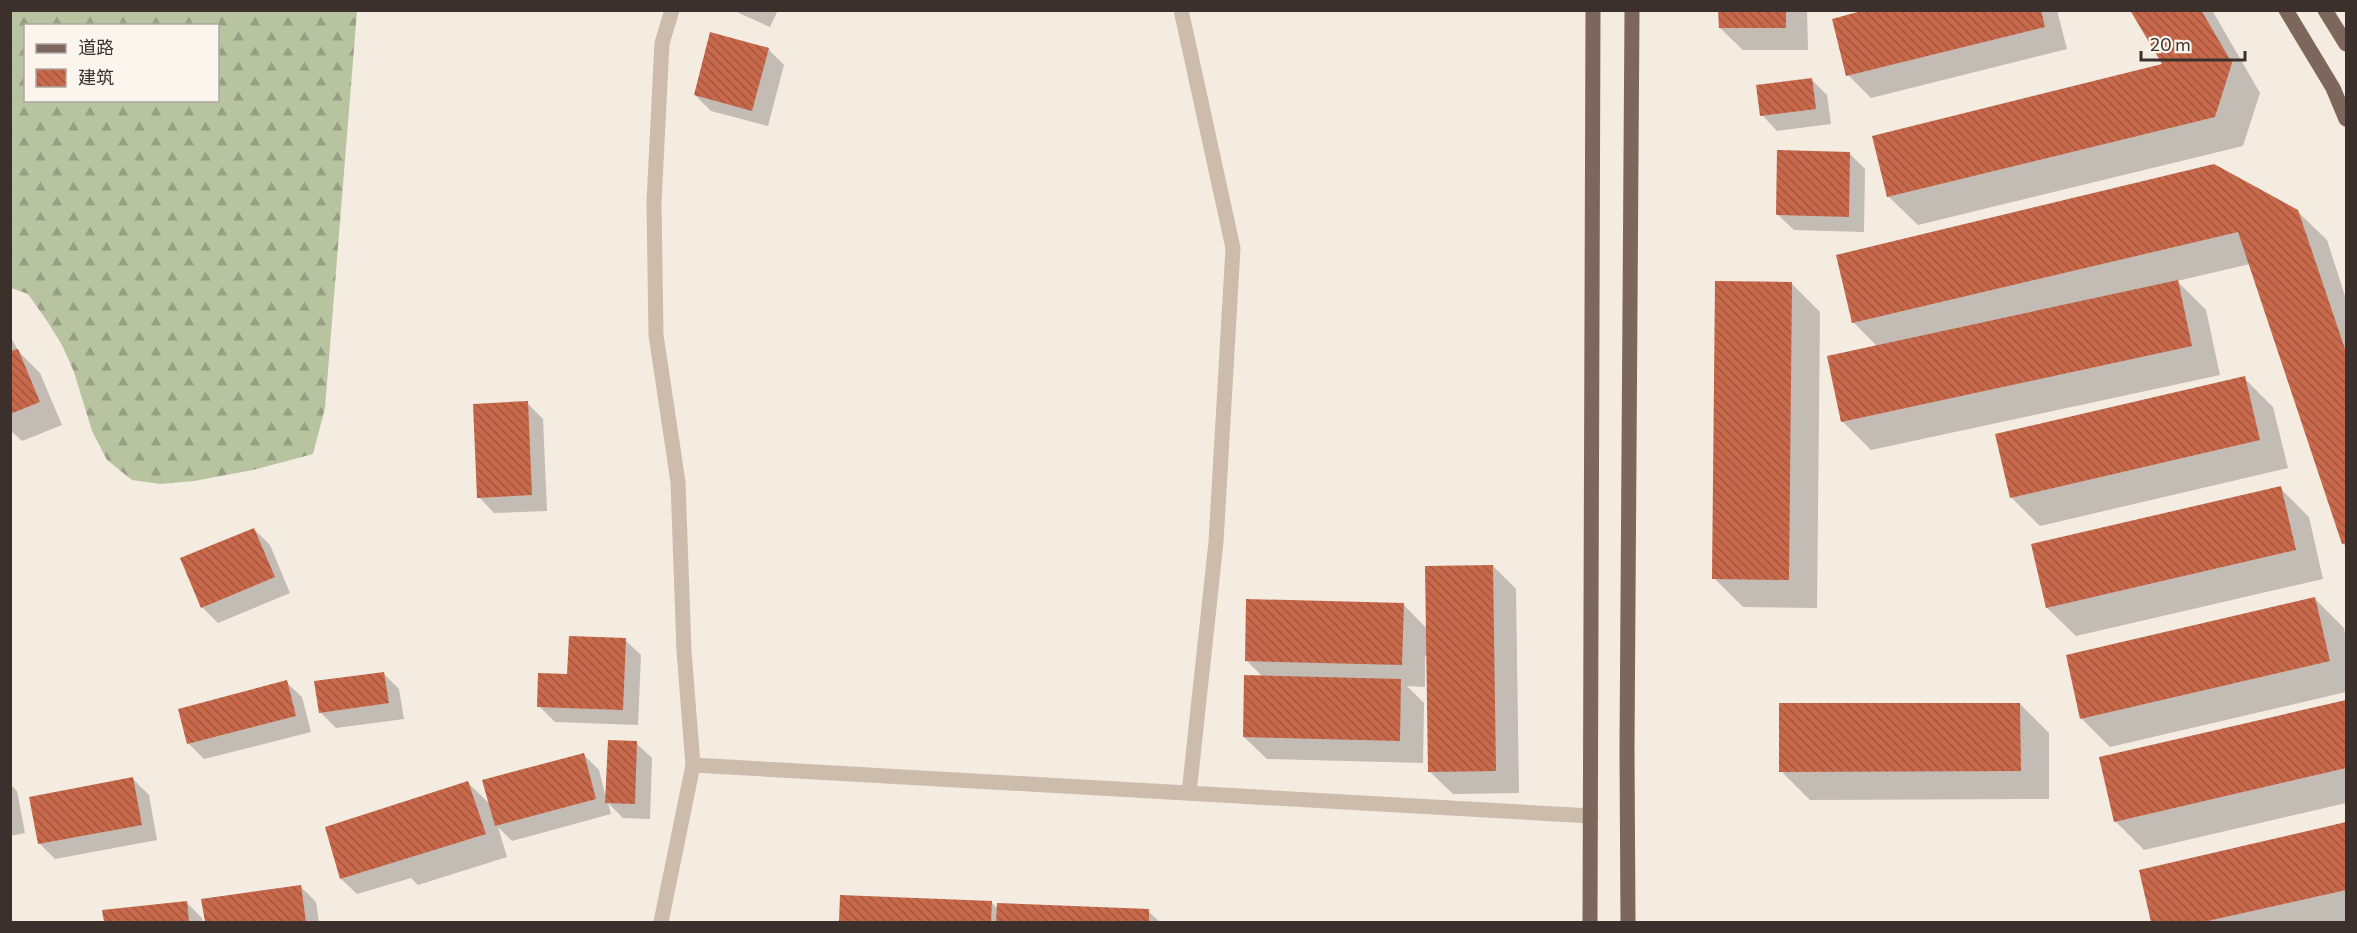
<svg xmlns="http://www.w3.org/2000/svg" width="2357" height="933" viewBox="0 0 2357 933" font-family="Commissioner,'Noto Sans SC',sans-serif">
  <defs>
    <pattern id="forest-firs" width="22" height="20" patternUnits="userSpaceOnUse" patternTransform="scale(1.5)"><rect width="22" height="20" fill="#b8c4a0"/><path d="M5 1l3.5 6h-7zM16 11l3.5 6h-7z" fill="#97a083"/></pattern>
    <pattern id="building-back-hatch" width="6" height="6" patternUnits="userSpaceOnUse" patternTransform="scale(1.5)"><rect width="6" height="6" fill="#c8694b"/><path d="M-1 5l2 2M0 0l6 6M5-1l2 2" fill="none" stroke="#a4573f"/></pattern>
  </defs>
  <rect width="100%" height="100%" fill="#f4ebe1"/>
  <path fill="url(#forest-firs)" fill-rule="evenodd" d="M 10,11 L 357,11 L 325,408 L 313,454 L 253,470 L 194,481 L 160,484 L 132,480 L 107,460 L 92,431 L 74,372 L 62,345 L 47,321 L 28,294 L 11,288 ZM 26,26 L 218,26 L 218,100 L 26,100 Z"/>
  <path fill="#0003" d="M 732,10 L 778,10 L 770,27 Z
    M 1720,10 L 1807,10 L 1808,50 L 1743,50 L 1720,28 Z
    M 1871,10 L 2057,10 L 2067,49 L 1871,98 L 1848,75 Z
    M 2132,10 L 2212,10 L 2260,93 L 2243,146 L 1918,225 L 1889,197 L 1874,137 L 2164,65 Z
    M 768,49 L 784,65 L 768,126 L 711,111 L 695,95 Z
    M 1812,80 L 1827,95 L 1831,124 L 1777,131 L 1762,115 Z
    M 1849,153 L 1865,169 L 1864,232 L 1794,230 L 1778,215 Z
    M 2297,211 L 2327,240 L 2346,299 L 2346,547 L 2343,543 L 2250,264 L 2177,281 L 2206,310 L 2220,375 L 1871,450 L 1842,421 L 1877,346 L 1853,322 Z
    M 1791,283 L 1820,312 L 1817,608 L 1743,607 L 1714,578 Z
    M 10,336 L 19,352 L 40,373 L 62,425 L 22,441 L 10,430 Z
    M 2244,378 L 2273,407 L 2288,468 L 2040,526 L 2011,497 Z
    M 527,403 L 543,419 L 547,511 L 494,513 L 479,497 Z
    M 2280,488 L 2309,517 L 2323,579 L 2076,636 L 2047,608 Z
    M 254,529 L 270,545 L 290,593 L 218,623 L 202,607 Z
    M 1493,566 L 1516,589 L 1519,793 L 1453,794 L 1430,772 L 1428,656 L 1425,656 L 1425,687 L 1407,686 L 1424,703 L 1423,763 L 1267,759 L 1244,737 L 1263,677 L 1246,660 L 1403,604 L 1427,629 Z
    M 2315,599 L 2344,628 L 2346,640 L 2346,692 L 2110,747 L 2081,718 Z
    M 625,640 L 641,655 L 638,725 L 555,722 L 539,706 L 568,676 Z
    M 384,674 L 399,689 L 404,719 L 336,728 L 320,712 Z
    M 286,682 L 302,697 L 311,732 L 204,759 L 188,743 Z
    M 2346,701 L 2346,803 L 2144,850 L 2115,821 L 2101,758 Z
    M 2020,704 L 2049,733 L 2049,799 L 1810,800 L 1781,771 Z
    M 636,743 L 652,758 L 650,819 L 623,818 L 608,803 L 611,814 L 512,841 L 498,827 L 507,857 L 418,885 L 411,878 L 357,894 L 341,879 L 468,783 L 491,805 L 583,754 L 599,770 L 606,798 Z
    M 133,779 L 149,795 L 157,840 L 55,859 L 39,843 Z
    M 10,784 L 17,791 L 25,833 L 10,836 Z
    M 2346,824 L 2346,922 L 2153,922 L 2141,871 Z
    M 300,886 L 316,902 L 319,922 L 206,922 L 203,900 Z
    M 841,897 L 992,903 L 998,909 L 1148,911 L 1160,922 L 840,922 Z
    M 186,902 L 202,918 L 203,922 L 105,922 L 104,911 Z"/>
  <path fill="url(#building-back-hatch)" d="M 1718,10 L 1786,10 L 1786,28 L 1719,28 Z
    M 1865,10 L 2041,10 L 2045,27 L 1846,76 L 1832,19 Z
    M 2130,10 L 2201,10 L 2232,63 L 2215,117 L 1887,197 L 1872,136 L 2162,64 Z
    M 710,32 L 769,48 L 752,111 L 694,95 Z
    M 1812,78 L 1816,109 L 1760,116 L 1756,85 Z
    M 1777,150 L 1850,152 L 1849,217 L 1776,215 Z
    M 2214,164 L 2298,210 L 2346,352 L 2346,543 L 2342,544 L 2238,232 L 1852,323 L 1836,255 Z
    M 2178,280 L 2192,346 L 1841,422 L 1827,356 Z
    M 1715,281 L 1792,282 L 1789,580 L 1712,579 Z
    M 18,349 L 40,402 L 10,414 L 10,351 Z
    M 2245,376 L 2260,440 L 2010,498 L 1995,434 Z
    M 528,401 L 532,495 L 477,498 L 473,404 Z
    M 2281,486 L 2296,550 L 2046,608 L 2031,544 Z
    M 254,528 L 275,577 L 201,608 L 180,558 Z
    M 1493,565 L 1496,771 L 1428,772 L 1425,566 Z
    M 2315,597 L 2330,661 L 2080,719 L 2066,655 Z
    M 1246,599 L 1404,603 L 1402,665 L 1245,661 Z
    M 569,636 L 626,638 L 623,710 L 537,707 L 538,673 L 567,674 Z
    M 384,672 L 389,703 L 319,713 L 314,681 Z
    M 1244,675 L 1401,679 L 1400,741 L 1243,737 Z
    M 287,680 L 296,716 L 187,744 L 178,709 Z
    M 2346,700 L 2346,768 L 2114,822 L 2099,757 Z
    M 1779,703 L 2020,703 L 2021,771 L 1779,772 Z
    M 608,740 L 637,741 L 635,804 L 605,803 Z
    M 584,753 L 596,799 L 495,826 L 482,780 Z
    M 133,777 L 142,825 L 38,844 L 29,797 Z
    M 468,781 L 486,834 L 340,879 L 325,827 Z
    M 2346,822 L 2346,890 L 2203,922 L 2151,922 L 2139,870 Z
    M 301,885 L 306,922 L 205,922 L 201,899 Z
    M 840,895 L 992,901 L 991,922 L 839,922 Z
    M 187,901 L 189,922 L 104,922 L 102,910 Z
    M 997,903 L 1149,909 L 1149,922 L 996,922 Z"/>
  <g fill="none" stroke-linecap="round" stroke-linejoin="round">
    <path stroke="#cdbbac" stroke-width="15" d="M 1181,10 L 1233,248 L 1216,542 L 1189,793
      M 693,765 L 1591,816
      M 661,922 L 693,765 L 684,651 L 678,482 L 656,335 L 654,202 L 662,43 L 672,10"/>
    <path stroke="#7d675c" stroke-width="15" d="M 2286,10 L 2333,88 L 2346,119
      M 2325,10 L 2346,44
      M 1590,922 L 1593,10
      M 1628,922 L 1627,749 L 1632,10"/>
  </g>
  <rect width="2357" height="933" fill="none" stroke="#3b302b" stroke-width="24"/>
  <rect x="24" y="24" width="195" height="78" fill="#fbf5ee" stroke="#aea6a0" stroke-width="1.5"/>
  <rect x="36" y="44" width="30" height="9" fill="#7d675c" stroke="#aea6a0" stroke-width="1.5"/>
  <text x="78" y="54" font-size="18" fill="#3b302b">道路</text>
  <rect x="36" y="69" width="30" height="18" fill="url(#building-back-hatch)" stroke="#aea6a0" stroke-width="1.5"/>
  <text x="78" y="84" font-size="18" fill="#3b302b">建筑</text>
  <path d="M2141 51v9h104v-9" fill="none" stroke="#3b302b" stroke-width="3"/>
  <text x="2150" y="51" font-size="18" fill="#3b302b" stroke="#fbf5ee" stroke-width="4.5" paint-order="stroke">20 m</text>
</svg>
